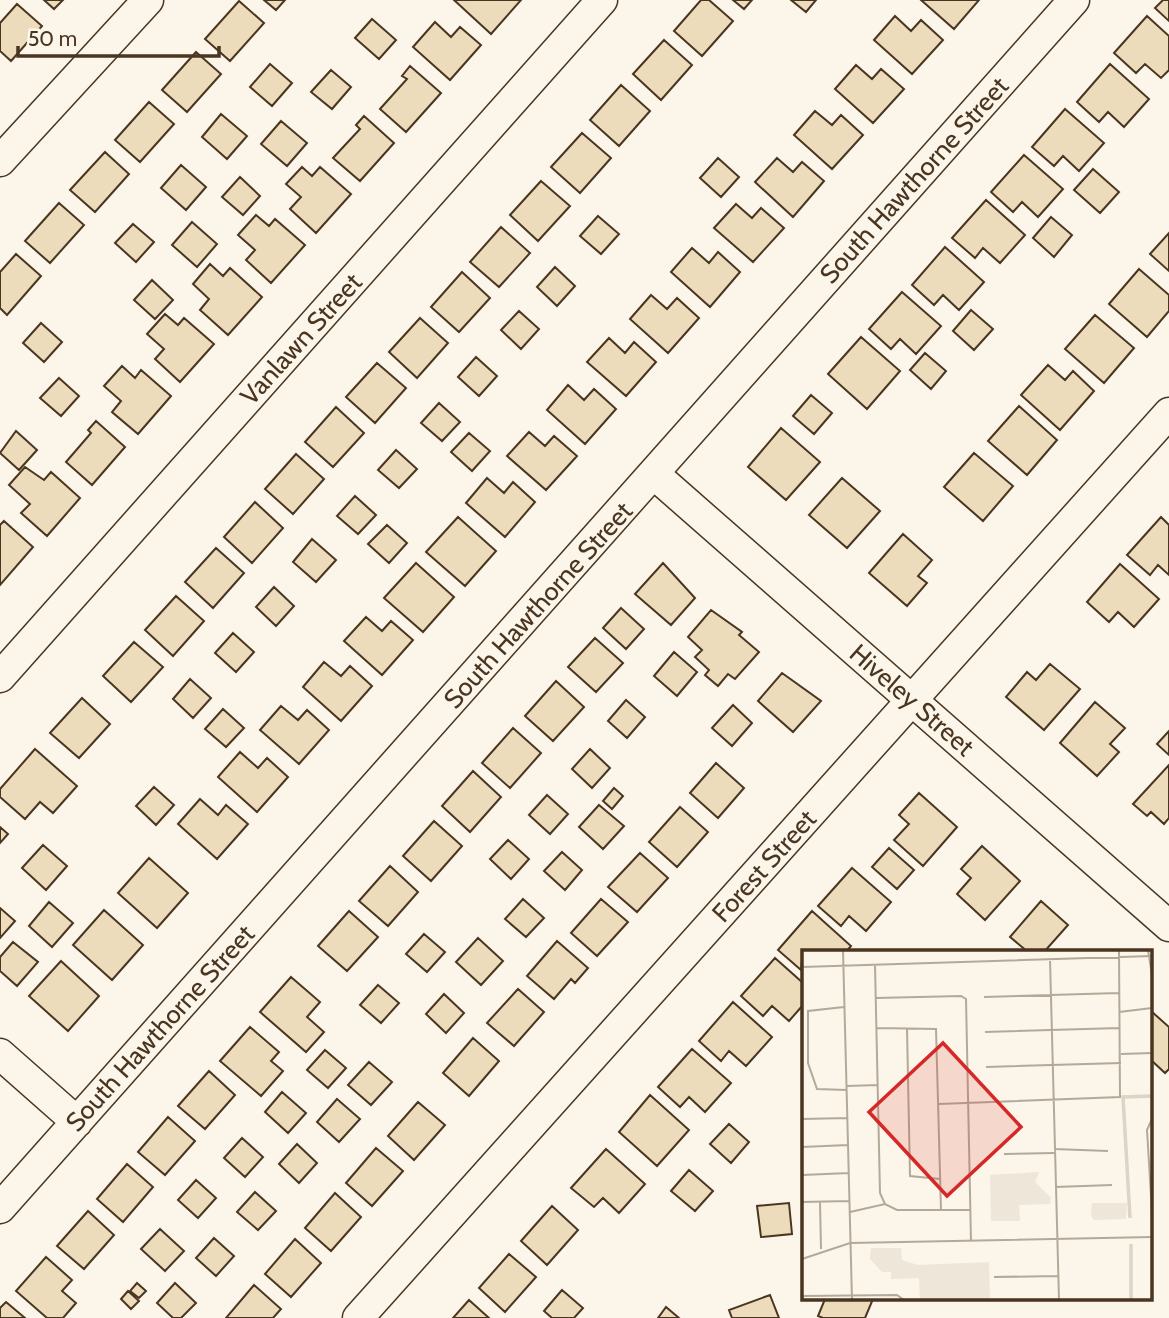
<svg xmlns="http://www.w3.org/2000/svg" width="1169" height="1318" viewBox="0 0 1169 1318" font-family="Cabin,sans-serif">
  <rect width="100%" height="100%" fill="#fbf6e9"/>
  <path fill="#ecdcbc" stroke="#4a3520" stroke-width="2" d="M 44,0 L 63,0 L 54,9 Z
    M 264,0 L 285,0 L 276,10 Z
    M 454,0 L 521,0 L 491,34 Z
    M 701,0 L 709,0 L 733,21 L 702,56 L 674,31 Z
    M 733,0 L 752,0 L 744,9 Z
    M 791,0 L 816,0 L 806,12 Z
    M 921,0 L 979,0 L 954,29 Z
    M 1163,0 L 1169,0 L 1169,21 L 1155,8 Z
    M 239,1 L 264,23 L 230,61 L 205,39 Z
    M 17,4 L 42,26 L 11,61 L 0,51 L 0,23 Z
    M 895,16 L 911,31 L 921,20 L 943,40 L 912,74 L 874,40 Z
    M 1147,16 L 1169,36 L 1169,70 L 1161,78 L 1145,64 L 1136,73 L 1114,53 Z
    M 372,19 L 396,40 L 379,59 L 355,38 Z
    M 435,22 L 451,37 L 460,27 L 481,45 L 450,80 L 413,47 Z
    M 664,40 L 692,65 L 661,100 L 633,74 Z
    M 196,52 L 221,74 L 187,112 L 162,90 Z
    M 270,64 L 292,83 L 272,106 L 250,87 Z
    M 1110,64 L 1149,99 L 1124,127 L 1108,112 L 1099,122 L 1077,102 Z
    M 856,65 L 872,79 L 881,69 L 904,89 L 873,123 L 835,89 Z
    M 410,66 L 441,93 L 406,132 L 380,109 L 407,79 L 402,76 Z
    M 331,70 L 351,87 L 332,109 L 311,92 Z
    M 621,85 L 650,111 L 619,146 L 590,120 Z
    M 149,102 L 174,124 L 140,162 L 115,140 Z
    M 1065,109 L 1104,143 L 1079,171 L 1063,156 L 1054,166 L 1032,147 Z
    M 815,111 L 832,125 L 841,115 L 863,135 L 832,169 L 794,135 Z
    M 221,114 L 247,136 L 227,159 L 202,137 Z
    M 364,116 L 394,143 L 360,181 L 333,158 L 360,129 L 356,125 Z
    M 281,121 L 307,143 L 287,166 L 261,144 Z
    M 582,133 L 611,158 L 580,193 L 551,167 Z
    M 105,152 L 129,174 L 95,212 L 70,190 Z
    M 1024,155 L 1063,189 L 1038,217 L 1022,202 L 1013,212 L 991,192 Z
    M 718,158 L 739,177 L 721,197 L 700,178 Z
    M 777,158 L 793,172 L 802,162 L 824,181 L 793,217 L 755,182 Z
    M 181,165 L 206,187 L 186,210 L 161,188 Z
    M 302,167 L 312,176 L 320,167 L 351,194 L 316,233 L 290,209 L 301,197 L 286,184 Z
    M 1093,169 L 1119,192 L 1100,213 L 1074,190 Z
    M 240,177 L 260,196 L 243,215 L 222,197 Z
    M 541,181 L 570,206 L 538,241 L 510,215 Z
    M 986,200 L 1025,235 L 1000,263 L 983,248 L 975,258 L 952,238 Z
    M 59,203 L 84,225 L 50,263 L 25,241 Z
    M 736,204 L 752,218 L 761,208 L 784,228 L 753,262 L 714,228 Z
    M 256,215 L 269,226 L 275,219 L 305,245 L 271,283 L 246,260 L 255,250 L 238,235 Z
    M 598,216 L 619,234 L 601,254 L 580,236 Z
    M 1051,217 L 1072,235 L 1054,257 L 1033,238 Z
    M 192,222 L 217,244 L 197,267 L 172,245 Z
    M 133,224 L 154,242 L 136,262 L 115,243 Z
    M 501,227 L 530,253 L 499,287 L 470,262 Z
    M 1169,233 L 1169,271 L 1150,254 Z
    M 945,247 L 984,282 L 959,310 L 943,295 L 934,305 L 912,285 Z
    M 692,248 L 709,263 L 718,252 L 740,272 L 710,307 L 671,272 Z
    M 16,254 L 41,276 L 7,315 L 0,308 L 0,272 Z
    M 210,264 L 223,276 L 230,268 L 262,297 L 228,335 L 200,310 L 209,299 L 193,284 Z
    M 555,267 L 575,286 L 557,306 L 537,287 Z
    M 1139,269 L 1169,295 L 1169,311 L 1147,337 L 1109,304 Z
    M 462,272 L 490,298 L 459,332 L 431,307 Z
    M 152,280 L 173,300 L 155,319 L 134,300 Z
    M 902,292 L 941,326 L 916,354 L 900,339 L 891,349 L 869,329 Z
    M 651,295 L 667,309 L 677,298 L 699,318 L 668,353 L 630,319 Z
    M 971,310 L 993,329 L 974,350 L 953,331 Z
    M 519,311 L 539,329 L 521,349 L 501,330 Z
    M 165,314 L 178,325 L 184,318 L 214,344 L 180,382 L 155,359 L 164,349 L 147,334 Z
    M 1095,315 L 1134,348 L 1104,383 L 1065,349 Z
    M 420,318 L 448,343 L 417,378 L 389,352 Z
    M 41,323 L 62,342 L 44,362 L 23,343 Z
    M 861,337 L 900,371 L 867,409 L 828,374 Z
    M 609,338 L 625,353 L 634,342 L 656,362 L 626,396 L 587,362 Z
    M 925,353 L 946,371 L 931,389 L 910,370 Z
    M 476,357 L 497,376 L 479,396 L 458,377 Z
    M 377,363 L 406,388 L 375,423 L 346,397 Z
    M 1048,365 L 1065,380 L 1073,371 L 1094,391 L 1060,430 L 1021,395 Z
    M 122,366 L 135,378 L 141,370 L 171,396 L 138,434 L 112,412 L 121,401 L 104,386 Z
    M 59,378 L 79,396 L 61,416 L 40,398 Z
    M 568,385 L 584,400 L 594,389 L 616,409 L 585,444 L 547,410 Z
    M 811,395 L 832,413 L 814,434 L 793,416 Z
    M 439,403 L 460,422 L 442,441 L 421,423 Z
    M 1019,406 L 1057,440 L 1027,475 L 988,441 Z
    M 336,407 L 364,433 L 333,467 L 305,442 Z
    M 96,421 L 125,447 L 92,485 L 66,462 L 91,433 L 88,430 Z
    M 781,428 L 820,462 L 786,500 L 748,467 Z
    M 16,431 L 37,450 L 19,470 L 0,453 Z
    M 529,432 L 545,446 L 554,436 L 577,456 L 546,490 L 507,456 Z
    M 469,433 L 490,451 L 472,471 L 451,452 Z
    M 396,450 L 417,469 L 399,488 L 378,470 Z
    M 974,453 L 1013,486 L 983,521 L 944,487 Z
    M 296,454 L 324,479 L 293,514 L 265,489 Z
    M 25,467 L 44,480 L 51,472 L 80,498 L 47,536 L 21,513 L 30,504 L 9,485 Z
    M 487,478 L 504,493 L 513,482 L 535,502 L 505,537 L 466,503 Z
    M 842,478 L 880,511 L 847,548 L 809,515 Z
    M 355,496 L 376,515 L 358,534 L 337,516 Z
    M 255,502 L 283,528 L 252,563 L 224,537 Z
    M 458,517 L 496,551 L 465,586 L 426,552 Z
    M 1161,517 L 1169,525 L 1169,575 L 1158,565 L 1150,575 L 1127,555 Z
    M 4,521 L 33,547 L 0,585 L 0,525 Z
    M 387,525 L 407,543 L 389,563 L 368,544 Z
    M 903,534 L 932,560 L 918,576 L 927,583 L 907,606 L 869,573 Z
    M 312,539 L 336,560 L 316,582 L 293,562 Z
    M 216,548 L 244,573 L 213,608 L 185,582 Z
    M 416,563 L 454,597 L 423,632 L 384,598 Z
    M 663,563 L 695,598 L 671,625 L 635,594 Z
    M 1120,564 L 1159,599 L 1134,627 L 1118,612 L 1109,622 L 1087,602 Z
    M 274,587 L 294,606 L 276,626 L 256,607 Z
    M 176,596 L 204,621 L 173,656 L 145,630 Z
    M 621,608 L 644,629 L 626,649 L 603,628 Z
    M 711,610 L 742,632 L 739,635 L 759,652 L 735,679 L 728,674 L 718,686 L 705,675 L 709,670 L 695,657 L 702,650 L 688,637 Z
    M 366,617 L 382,631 L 391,621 L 413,640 L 382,675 L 344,641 Z
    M 233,633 L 254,652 L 236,672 L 215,653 Z
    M 595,638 L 623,663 L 596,692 L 568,667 Z
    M 134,642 L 163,667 L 131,702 L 103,676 Z
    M 674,652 L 697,672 L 677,696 L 654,676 Z
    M 324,662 L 341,676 L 350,666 L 372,686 L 341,721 L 303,687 Z
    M 1050,664 L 1080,689 L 1044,730 L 1006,697 L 1027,672 L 1036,680 Z
    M 782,673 L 821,701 L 793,732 L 758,701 Z
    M 190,679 L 211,698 L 193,718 L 173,699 Z
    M 556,681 L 584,707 L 553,741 L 525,716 Z
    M 82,698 L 110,724 L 79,758 L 50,733 Z
    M 626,700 L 645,717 L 627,738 L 608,721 Z
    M 1095,702 L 1125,728 L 1110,744 L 1119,752 L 1097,776 L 1060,743 Z
    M 733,705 L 752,723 L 732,746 L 712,728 Z
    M 281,706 L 298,720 L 307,710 L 329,730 L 299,764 L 260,730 Z
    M 223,709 L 244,728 L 226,747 L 205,729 Z
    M 513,728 L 541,753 L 510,788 L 482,763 Z
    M 1169,731 L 1169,755 L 1157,744 Z
    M 35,749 L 77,786 L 53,813 L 40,802 L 25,819 L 0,797 L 0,789 Z
    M 590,749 L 610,768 L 592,788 L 572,769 Z
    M 240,752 L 258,768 L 267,758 L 288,777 L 257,812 L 218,777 Z
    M 716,763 L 744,788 L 718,818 L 690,793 Z
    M 1169,765 L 1169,818 L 1164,824 L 1151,812 L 1147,816 L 1133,804 Z
    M 473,771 L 501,797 L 470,832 L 442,806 Z
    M 154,787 L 174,805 L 156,825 L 136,806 Z
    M 614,788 L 623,796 L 612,809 L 603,801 Z
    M 919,793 L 957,827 L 923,866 L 894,840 L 909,824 L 899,815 Z
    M 547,795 L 568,814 L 550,834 L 529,815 Z
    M 200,799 L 218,815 L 226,805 L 248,824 L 217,859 L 178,824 Z
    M 599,805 L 624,826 L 603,849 L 579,827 Z
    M 680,807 L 708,832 L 677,867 L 649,842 Z
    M 434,821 L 462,846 L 431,881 L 403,856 Z
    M 0,827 L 8,834 L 0,843 Z
    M 508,840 L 529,859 L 511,879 L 490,859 Z
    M 43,845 L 67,866 L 46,890 L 22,868 Z
    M 982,846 L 1020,881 L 985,920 L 957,894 L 971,878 L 961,869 Z
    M 889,848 L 914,870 L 897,889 L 872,867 Z
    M 562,852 L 582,870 L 565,890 L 544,871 Z
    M 640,853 L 668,878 L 637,912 L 608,887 Z
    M 149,858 L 188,893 L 157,928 L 118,893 Z
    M 390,866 L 418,892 L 388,926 L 359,901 Z
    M 852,868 L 891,902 L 866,931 L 849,916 L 841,926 L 818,906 Z
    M 523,899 L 544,918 L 526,937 L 505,919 Z
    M 601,899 L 628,922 L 597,956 L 571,933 Z
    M 1041,901 L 1068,925 L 1044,952 L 1028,952 L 1010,937 Z
    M 49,902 L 73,923 L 52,947 L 29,926 Z
    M 0,908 L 15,921 L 0,938 Z
    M 104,910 L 143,945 L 112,980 L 73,945 Z
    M 349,911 L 378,937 L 347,971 L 318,946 Z
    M 812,911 L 851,946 L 846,952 L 803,952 L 801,970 L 778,950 Z
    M 424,934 L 445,952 L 427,972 L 406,954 Z
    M 478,938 L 503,961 L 481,985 L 456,962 Z
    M 557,941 L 588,968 L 575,983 L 571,979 L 554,999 L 527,976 Z
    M 13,942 L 38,962 L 17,986 L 0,971 L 0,957 Z
    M 775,958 L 803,983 L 803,1005 L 789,1021 L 772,1006 L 763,1016 L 741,996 Z
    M 61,961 L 99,996 L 68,1031 L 29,996 Z
    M 291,977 L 320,1002 L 307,1017 L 324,1032 L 306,1052 L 260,1012 Z
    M 378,985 L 399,1003 L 381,1023 L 360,1005 Z
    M 518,989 L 544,1012 L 514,1046 L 487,1023 Z
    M 444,994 L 464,1013 L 446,1033 L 426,1014 Z
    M 733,1002 L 772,1037 L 746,1066 L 729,1051 L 721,1061 L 699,1041 Z
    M 1151,1011 L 1169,1027 L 1169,1069 L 1165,1073 L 1150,1059 Z
    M 250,1027 L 279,1052 L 271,1061 L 283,1071 L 261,1096 L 220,1061 Z
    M 473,1038 L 499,1061 L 469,1096 L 443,1073 Z
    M 692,1049 L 731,1083 L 705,1112 L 689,1097 L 680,1107 L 658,1087 Z
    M 325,1050 L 346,1068 L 328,1088 L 307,1070 Z
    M 369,1062 L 392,1082 L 371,1105 L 348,1085 Z
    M 209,1071 L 235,1095 L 205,1129 L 178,1106 Z
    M 282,1092 L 306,1113 L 288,1133 L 265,1112 Z
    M 650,1095 L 689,1130 L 657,1166 L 619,1132 Z
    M 337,1099 L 360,1119 L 339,1142 L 317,1122 Z
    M 418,1102 L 445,1125 L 414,1160 L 388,1136 Z
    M 168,1117 L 195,1141 L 165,1175 L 138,1152 Z
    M 729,1124 L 749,1142 L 731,1163 L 710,1144 Z
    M 242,1138 L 263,1157 L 245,1177 L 224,1158 Z
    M 297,1144 L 317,1163 L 299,1183 L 279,1164 Z
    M 376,1148 L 403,1171 L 372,1206 L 346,1183 Z
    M 606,1149 L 645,1184 L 619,1213 L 603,1198 L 594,1207 L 571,1188 Z
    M 127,1164 L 153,1187 L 123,1222 L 97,1199 Z
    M 689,1170 L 713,1191 L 695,1211 L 671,1191 Z
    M 196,1180 L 216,1198 L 198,1218 L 178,1200 Z
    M 255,1192 L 276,1211 L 258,1230 L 237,1212 Z
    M 335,1193 L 361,1217 L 331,1251 L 305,1228 Z
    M 789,1203 L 792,1234 L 761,1237 L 757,1206 Z
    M 552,1206 L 578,1230 L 547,1265 L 521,1241 Z
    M 88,1211 L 114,1235 L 84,1269 L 57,1246 Z
    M 160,1229 L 184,1251 L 165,1271 L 141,1249 Z
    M 214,1238 L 234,1256 L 216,1276 L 196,1258 Z
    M 295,1239 L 321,1263 L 291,1297 L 265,1274 Z
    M 509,1254 L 536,1277 L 505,1312 L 479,1288 Z
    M 46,1257 L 72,1280 L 62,1291 L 76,1303 L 63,1318 L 47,1318 L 16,1291 Z
    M 137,1283 L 146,1291 L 139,1298 L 130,1291 Z
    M 175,1283 L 196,1303 L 181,1318 L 173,1318 L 157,1303 Z
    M 254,1285 L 281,1309 L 273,1318 L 226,1318 Z
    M 562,1290 L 583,1308 L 574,1318 L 552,1318 L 544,1311 Z
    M 128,1291 L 139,1301 L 131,1309 L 121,1299 Z
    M 770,1295 L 779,1318 L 732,1318 L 729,1310 Z
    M 825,1299 L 873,1299 L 865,1318 L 823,1318 L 818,1316 Z
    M 469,1300 L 489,1318 L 453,1318 Z
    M 6,1302 L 25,1318 L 0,1318 L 0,1308 Z
    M 666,1307 L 679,1318 L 658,1318 Z"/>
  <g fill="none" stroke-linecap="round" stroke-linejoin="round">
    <defs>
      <path id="minor" d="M 0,161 L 148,0
        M 654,474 L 1169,926
        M 0,677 L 602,0
        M 0,1054 L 77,1122
        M 0,1208 L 1074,0
        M 358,1318 L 1169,413"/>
    </defs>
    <use href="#minor" stroke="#4a3520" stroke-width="33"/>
    <use href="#minor" stroke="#fbf6e9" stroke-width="30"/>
  </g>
  <g text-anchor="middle" stroke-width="5" stroke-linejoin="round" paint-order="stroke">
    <g font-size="26" fill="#4a3520" stroke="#fbf6e9">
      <text transform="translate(914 180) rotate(-48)" y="9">South Hawthorne Street</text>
      <text transform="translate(301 339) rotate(-48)" y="9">Vanlawn Street</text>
      <text transform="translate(538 605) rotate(-48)" y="9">South Hawthorne Street</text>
      <text transform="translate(912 700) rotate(41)" y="9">Hiveley Street</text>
      <text transform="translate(764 866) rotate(-48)" y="9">Forest Street</text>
      <text transform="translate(160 1028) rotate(-48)" y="9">South Hawthorne Street</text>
    </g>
  </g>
  <g transform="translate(802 950)">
    <rect width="350" height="350" fill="#fbf6e9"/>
    <path d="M 237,222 L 233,232 L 249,248 L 248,254 L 217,255 L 218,271 L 189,271 L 188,225 ZM 325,253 L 324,269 L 292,270 L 289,266 L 290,253 ZM 69,298 L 99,298 L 100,310 L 116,315 L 187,312 L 188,350 L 118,350 L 117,328 L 89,329 L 89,322 L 80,322 L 68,309 Z" fill="#ede6d9"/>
    <path fill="none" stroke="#dcd4c6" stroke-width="3.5" d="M 328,268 L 321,147 L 350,146M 329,294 L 329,350"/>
    <path fill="none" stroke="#b4a999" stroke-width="2" d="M 41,0 L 50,350M 346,0 L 350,25M 248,9 L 257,350M 73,15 L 78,243 L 83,254M 0,17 L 350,6M 182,47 L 317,43M 74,48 L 159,46 L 164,49 L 169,291M 42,57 L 6,61 L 6,113 L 15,139 L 45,140M 317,62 L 350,58M 75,78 L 134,79 L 139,260M 105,78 L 108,226 L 138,229M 183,82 L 318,78M 319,104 L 350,103M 184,117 L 319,113M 45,136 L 76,135M 137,154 L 318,147 L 317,0M 0,169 L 46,168M 350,169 L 345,180 L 350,262M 0,197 L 46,195M 252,199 L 306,201M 202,204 L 252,203M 0,225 L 47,223M 253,237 L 310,235M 0,252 L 47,251M 18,252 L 19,299M 48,262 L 83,254 L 95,260 L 168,260M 0,309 L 48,293 L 350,287M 192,327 L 256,326M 0,346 L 95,345 L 102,350M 350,350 L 350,314"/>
    <path fill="#d62828" fill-opacity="0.15" stroke="#d62828" stroke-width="3.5" d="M 141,93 L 219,177 L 145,246 L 67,162 Z"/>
    <rect width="350" height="350" fill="none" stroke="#4a3520" stroke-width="3.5"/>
  </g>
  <path d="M18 46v10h201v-10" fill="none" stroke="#4a3520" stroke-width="3.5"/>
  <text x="28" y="46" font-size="21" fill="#4a3520" stroke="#fbf6e9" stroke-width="5" paint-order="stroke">50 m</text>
</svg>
